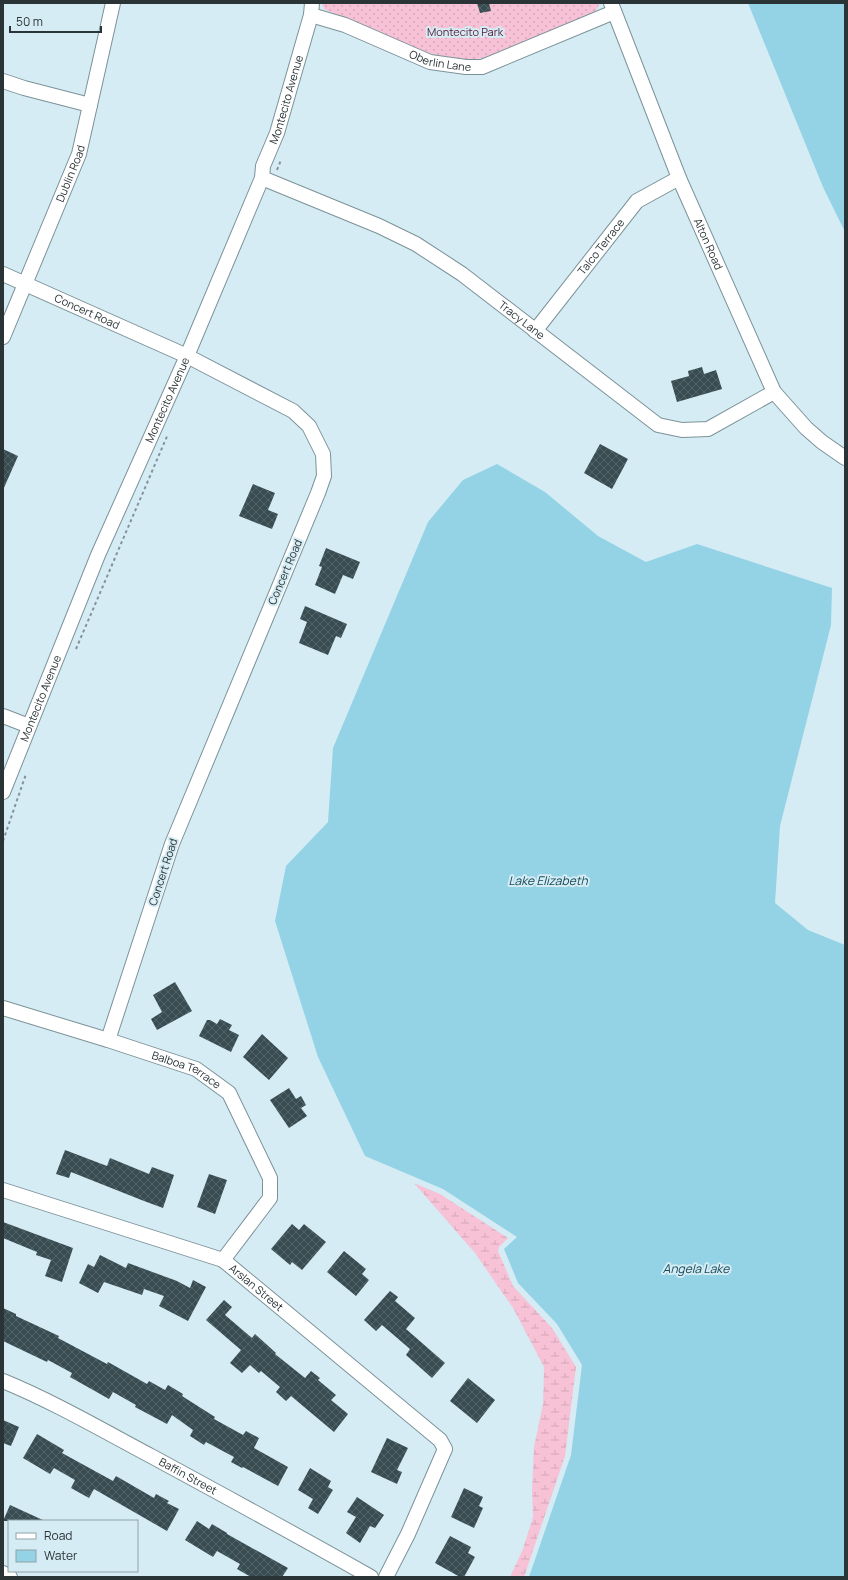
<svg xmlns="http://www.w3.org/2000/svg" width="848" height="1580" viewBox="0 0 848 1580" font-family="Manrope,sans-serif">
  <defs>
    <pattern id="grass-dots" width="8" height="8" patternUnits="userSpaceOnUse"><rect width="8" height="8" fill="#f7c2d6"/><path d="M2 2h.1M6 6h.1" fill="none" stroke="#d4a7b8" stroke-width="1.8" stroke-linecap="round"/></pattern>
    <pattern id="wetland-marsh" width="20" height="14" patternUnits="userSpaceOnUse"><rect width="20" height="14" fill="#f7c2d6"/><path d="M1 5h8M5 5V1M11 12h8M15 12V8" fill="none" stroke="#d4a7b8"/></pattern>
    <pattern id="building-cross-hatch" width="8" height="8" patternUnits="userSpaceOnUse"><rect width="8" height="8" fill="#384c52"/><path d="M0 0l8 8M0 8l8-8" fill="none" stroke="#536469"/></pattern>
  </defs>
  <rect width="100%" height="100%" fill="#d5ecf4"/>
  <path fill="url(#grass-dots)" d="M 322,3 L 600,3 L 594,14 L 492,56 L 466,61 L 428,53 L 338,15 L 324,9 Z"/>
  <path fill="url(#wetland-marsh)" d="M 414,1183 L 440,1194 L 508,1238 L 499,1247 L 498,1251 L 513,1286 L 552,1328 L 576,1367 L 565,1456 L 524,1577 L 510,1577 L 523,1549 L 533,1517 L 532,1489 L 534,1447 L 543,1404 L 544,1367 L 513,1308 L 475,1253 Z"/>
  <path fill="#94d2e6" d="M 748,3 L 845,3 L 845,232 L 823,187 Z
    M 497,464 L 545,492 L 598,536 L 646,562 L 697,544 L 832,588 L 831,625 L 780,826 L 775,903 L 808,930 L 845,945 L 845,1577 L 529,1577 L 571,1455 L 582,1365 L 557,1324 L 518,1283 L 504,1249 L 517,1237 L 443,1189 L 365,1156 L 318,1057 L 275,921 L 286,866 L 328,822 L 333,748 L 428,522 L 463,480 Z"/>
  <path fill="url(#building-cross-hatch)" d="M 477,3 L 489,3 L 491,11 L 480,13 Z
    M 702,367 L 704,374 L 716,370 L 722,389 L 677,402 L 671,381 L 689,376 L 688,371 Z
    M 600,444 L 628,459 L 612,489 L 584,473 Z
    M 3,449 L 18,456 L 3,490 Z
    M 253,484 L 275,493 L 268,510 L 278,514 L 272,529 L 239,516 Z
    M 326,548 L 360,562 L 353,579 L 343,575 L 335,594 L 315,585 L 322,567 L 319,566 Z
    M 305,606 L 347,624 L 341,638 L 336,636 L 328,655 L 299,643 L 307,622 L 300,619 Z
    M 175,982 L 192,1011 L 157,1030 L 151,1019 L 162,1012 L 153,995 Z
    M 220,1019 L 232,1025 L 229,1030 L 239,1035 L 231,1052 L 199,1036 L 207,1020 L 210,1020 L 217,1024 Z
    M 262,1034 L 288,1058 L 269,1080 L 243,1057 Z
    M 289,1088 L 296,1099 L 301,1096 L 306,1105 L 301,1108 L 307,1116 L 289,1128 L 270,1100 Z
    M 65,1150 L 107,1166 L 110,1158 L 149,1174 L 152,1167 L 174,1175 L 163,1208 L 144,1201 L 71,1172 L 69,1178 L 56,1174 Z
    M 209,1174 L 227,1180 L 215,1214 L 197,1207 Z
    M 3,1222 L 73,1248 L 62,1282 L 45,1276 L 51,1260 L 36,1255 L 37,1252 L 3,1238 Z
    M 292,1224 L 299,1230 L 304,1224 L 326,1242 L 302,1270 L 292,1262 L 290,1265 L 271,1249 Z
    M 344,1251 L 366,1269 L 362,1274 L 369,1280 L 356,1296 L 327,1272 Z
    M 100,1255 L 126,1268 L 128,1263 L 177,1281 L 190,1288 L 193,1280 L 206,1287 L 188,1321 L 159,1306 L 164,1296 L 144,1289 L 142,1295 L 104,1282 L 98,1293 L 79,1283 L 88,1264 L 94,1267 Z
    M 390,1291 L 398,1297 L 395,1301 L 415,1318 L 406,1329 L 445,1363 L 432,1378 L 406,1355 L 410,1349 L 382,1325 L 376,1331 L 364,1320 Z
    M 224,1300 L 232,1307 L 225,1315 L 252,1338 L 255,1334 L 276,1353 L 275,1354 L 305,1378 L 311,1371 L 320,1378 L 318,1380 L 336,1395 L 331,1400 L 348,1414 L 334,1432 L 291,1396 L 286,1401 L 276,1392 L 280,1387 L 261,1371 L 259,1373 L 250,1365 L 242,1373 L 230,1363 L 241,1350 L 206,1320 Z
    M 3,1308 L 16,1314 L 16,1316 L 59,1336 L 58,1338 L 107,1364 L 108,1362 L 147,1384 L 149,1381 L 165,1390 L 168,1385 L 183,1394 L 182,1396 L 215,1417 L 214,1419 L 243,1435 L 246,1431 L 259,1438 L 254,1448 L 288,1467 L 278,1486 L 243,1467 L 242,1468 L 231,1462 L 234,1457 L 206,1442 L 204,1445 L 190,1436 L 193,1430 L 172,1415 L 167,1424 L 135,1407 L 136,1405 L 113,1392 L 109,1399 L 70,1377 L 72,1373 L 48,1360 L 47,1362 L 3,1341 Z
    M 468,1378 L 495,1400 L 477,1423 L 450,1401 Z
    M 3,1420 L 19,1427 L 11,1446 L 3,1443 Z
    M 37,1434 L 64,1450 L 62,1453 L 113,1481 L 116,1476 L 154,1498 L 156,1494 L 169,1501 L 167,1503 L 179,1509 L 167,1531 L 94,1489 L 89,1498 L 71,1488 L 75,1480 L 54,1468 L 50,1474 L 23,1458 Z
    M 387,1438 L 408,1448 L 397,1470 L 402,1472 L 397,1484 L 371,1472 Z
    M 310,1468 L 331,1481 L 328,1487 L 333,1490 L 318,1514 L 308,1508 L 313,1499 L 298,1490 Z
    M 464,1488 L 483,1497 L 479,1506 L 483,1508 L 474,1528 L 451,1517 Z
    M 357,1497 L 384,1515 L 375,1528 L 370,1526 L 360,1543 L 346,1533 L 356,1517 L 347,1512 Z
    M 10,1505 L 45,1521 L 3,1521 Z
    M 197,1521 L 209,1529 L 212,1524 L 227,1533 L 227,1534 L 288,1568 L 282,1577 L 251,1577 L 237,1569 L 240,1564 L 217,1551 L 213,1557 L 185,1540 Z
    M 450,1536 L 471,1547 L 468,1553 L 475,1557 L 464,1577 L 460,1577 L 435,1563 Z"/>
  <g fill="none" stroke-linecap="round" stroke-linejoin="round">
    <defs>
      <g id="minor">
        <path id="s1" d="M 611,3 L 679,178 L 774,392 L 806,428 L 822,442 L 845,458"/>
        <path id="s2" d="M 311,15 L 345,25 L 430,62 L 466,67 L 482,67 L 614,12"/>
        <path d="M 3,81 L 24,88 L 90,105"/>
        <path id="s3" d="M 262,178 L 379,226 L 416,244 L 462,274 L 658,425 L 682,430 L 708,429 L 774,392"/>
        <path id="s4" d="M 3,274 L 187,356 L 293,411 L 309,426 L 323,454 L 324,476 L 318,493 L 172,844 L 108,1040"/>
        <path id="s5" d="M 535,331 L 637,201 L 679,178"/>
        <path id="s6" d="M 3,337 L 79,154 L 113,3"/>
        <path d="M 3,716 L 29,726"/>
        <path id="s7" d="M 3,792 L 98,555 L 187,356 L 262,178 L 263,166 L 277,133 L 311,15 L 312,3"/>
        <path id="s8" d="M 3,1008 L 108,1040 L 196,1069 L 229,1093 L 270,1178 L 270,1198 L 223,1260"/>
        <path id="s9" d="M 3,1190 L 223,1260 L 440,1440 L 445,1449 L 408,1534 L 386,1577"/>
        <path id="s10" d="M 3,1381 C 54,1402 102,1430 151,1456 C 225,1496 298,1536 371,1577"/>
        <path d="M 3,1573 L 10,1577"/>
      </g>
    </defs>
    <use href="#minor" stroke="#7c9299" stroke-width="16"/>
    <path stroke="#839399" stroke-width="2" stroke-dasharray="3 3" stroke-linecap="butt" d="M 277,170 L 281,160
      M 76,649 L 168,434
      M 3,841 L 26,774"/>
    <use href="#minor" stroke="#fff" stroke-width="14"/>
  </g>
  <g text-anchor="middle" stroke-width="4" stroke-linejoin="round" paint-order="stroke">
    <g font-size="11" fill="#571837" stroke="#d5ecf4">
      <text x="465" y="36">Montecito Park</text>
    </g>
    <g font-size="11" fill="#2a3336" stroke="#d5ecf4">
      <text dy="4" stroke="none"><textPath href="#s2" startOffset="138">Oberlin Lane</textPath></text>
      <text dy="4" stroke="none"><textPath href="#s7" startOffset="749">Montecito Avenue</textPath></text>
      <text dy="4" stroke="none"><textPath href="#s6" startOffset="177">Dublin Road</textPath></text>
      <text dy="4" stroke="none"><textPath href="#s1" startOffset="260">Alton Road</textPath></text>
      <text dy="4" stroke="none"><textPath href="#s5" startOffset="107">Talco Terrace</textPath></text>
      <text dy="4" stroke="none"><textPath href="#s4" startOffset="92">Concert Road</textPath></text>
      <text dy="4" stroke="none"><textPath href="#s3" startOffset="298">Tracy Lane</textPath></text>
      <text dy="4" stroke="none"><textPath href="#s7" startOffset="425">Montecito Avenue</textPath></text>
      <text transform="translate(285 572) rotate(-67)" y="4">Concert Road</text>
      <text dy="4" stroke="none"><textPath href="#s7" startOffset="101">Montecito Avenue</textPath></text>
      <text transform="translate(163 872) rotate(-72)" y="4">Concert Road</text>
      <text dy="4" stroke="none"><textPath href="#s8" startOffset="194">Balboa Terrace</textPath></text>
      <text dy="4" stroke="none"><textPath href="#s9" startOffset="274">Arslan Street</textPath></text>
      <text dy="4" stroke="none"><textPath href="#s10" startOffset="208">Baffin Street</textPath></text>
    </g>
    <g font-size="12" font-style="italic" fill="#154958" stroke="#d5ecf4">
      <text x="548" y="885">Lake Elizabeth</text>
      <text x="696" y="1273">Angela Lake</text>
    </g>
  </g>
  <rect width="848" height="1580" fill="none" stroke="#2a3336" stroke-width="8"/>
  <rect x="8" y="1520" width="130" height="52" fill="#d5ecf4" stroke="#91a2a8"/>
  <rect x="16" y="1533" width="20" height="6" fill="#ffffff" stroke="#91a2a8"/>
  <text x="44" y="1540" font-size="12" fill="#2a3336">Road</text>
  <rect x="16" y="1550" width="20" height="12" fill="#94d2e6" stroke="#91a2a8"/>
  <text x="44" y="1560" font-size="12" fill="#2a3336">Water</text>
  <path d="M10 26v6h91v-6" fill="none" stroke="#2a3336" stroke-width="2"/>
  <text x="16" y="26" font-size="12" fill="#2a3336" stroke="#d5ecf4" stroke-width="3" paint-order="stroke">50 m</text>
</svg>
